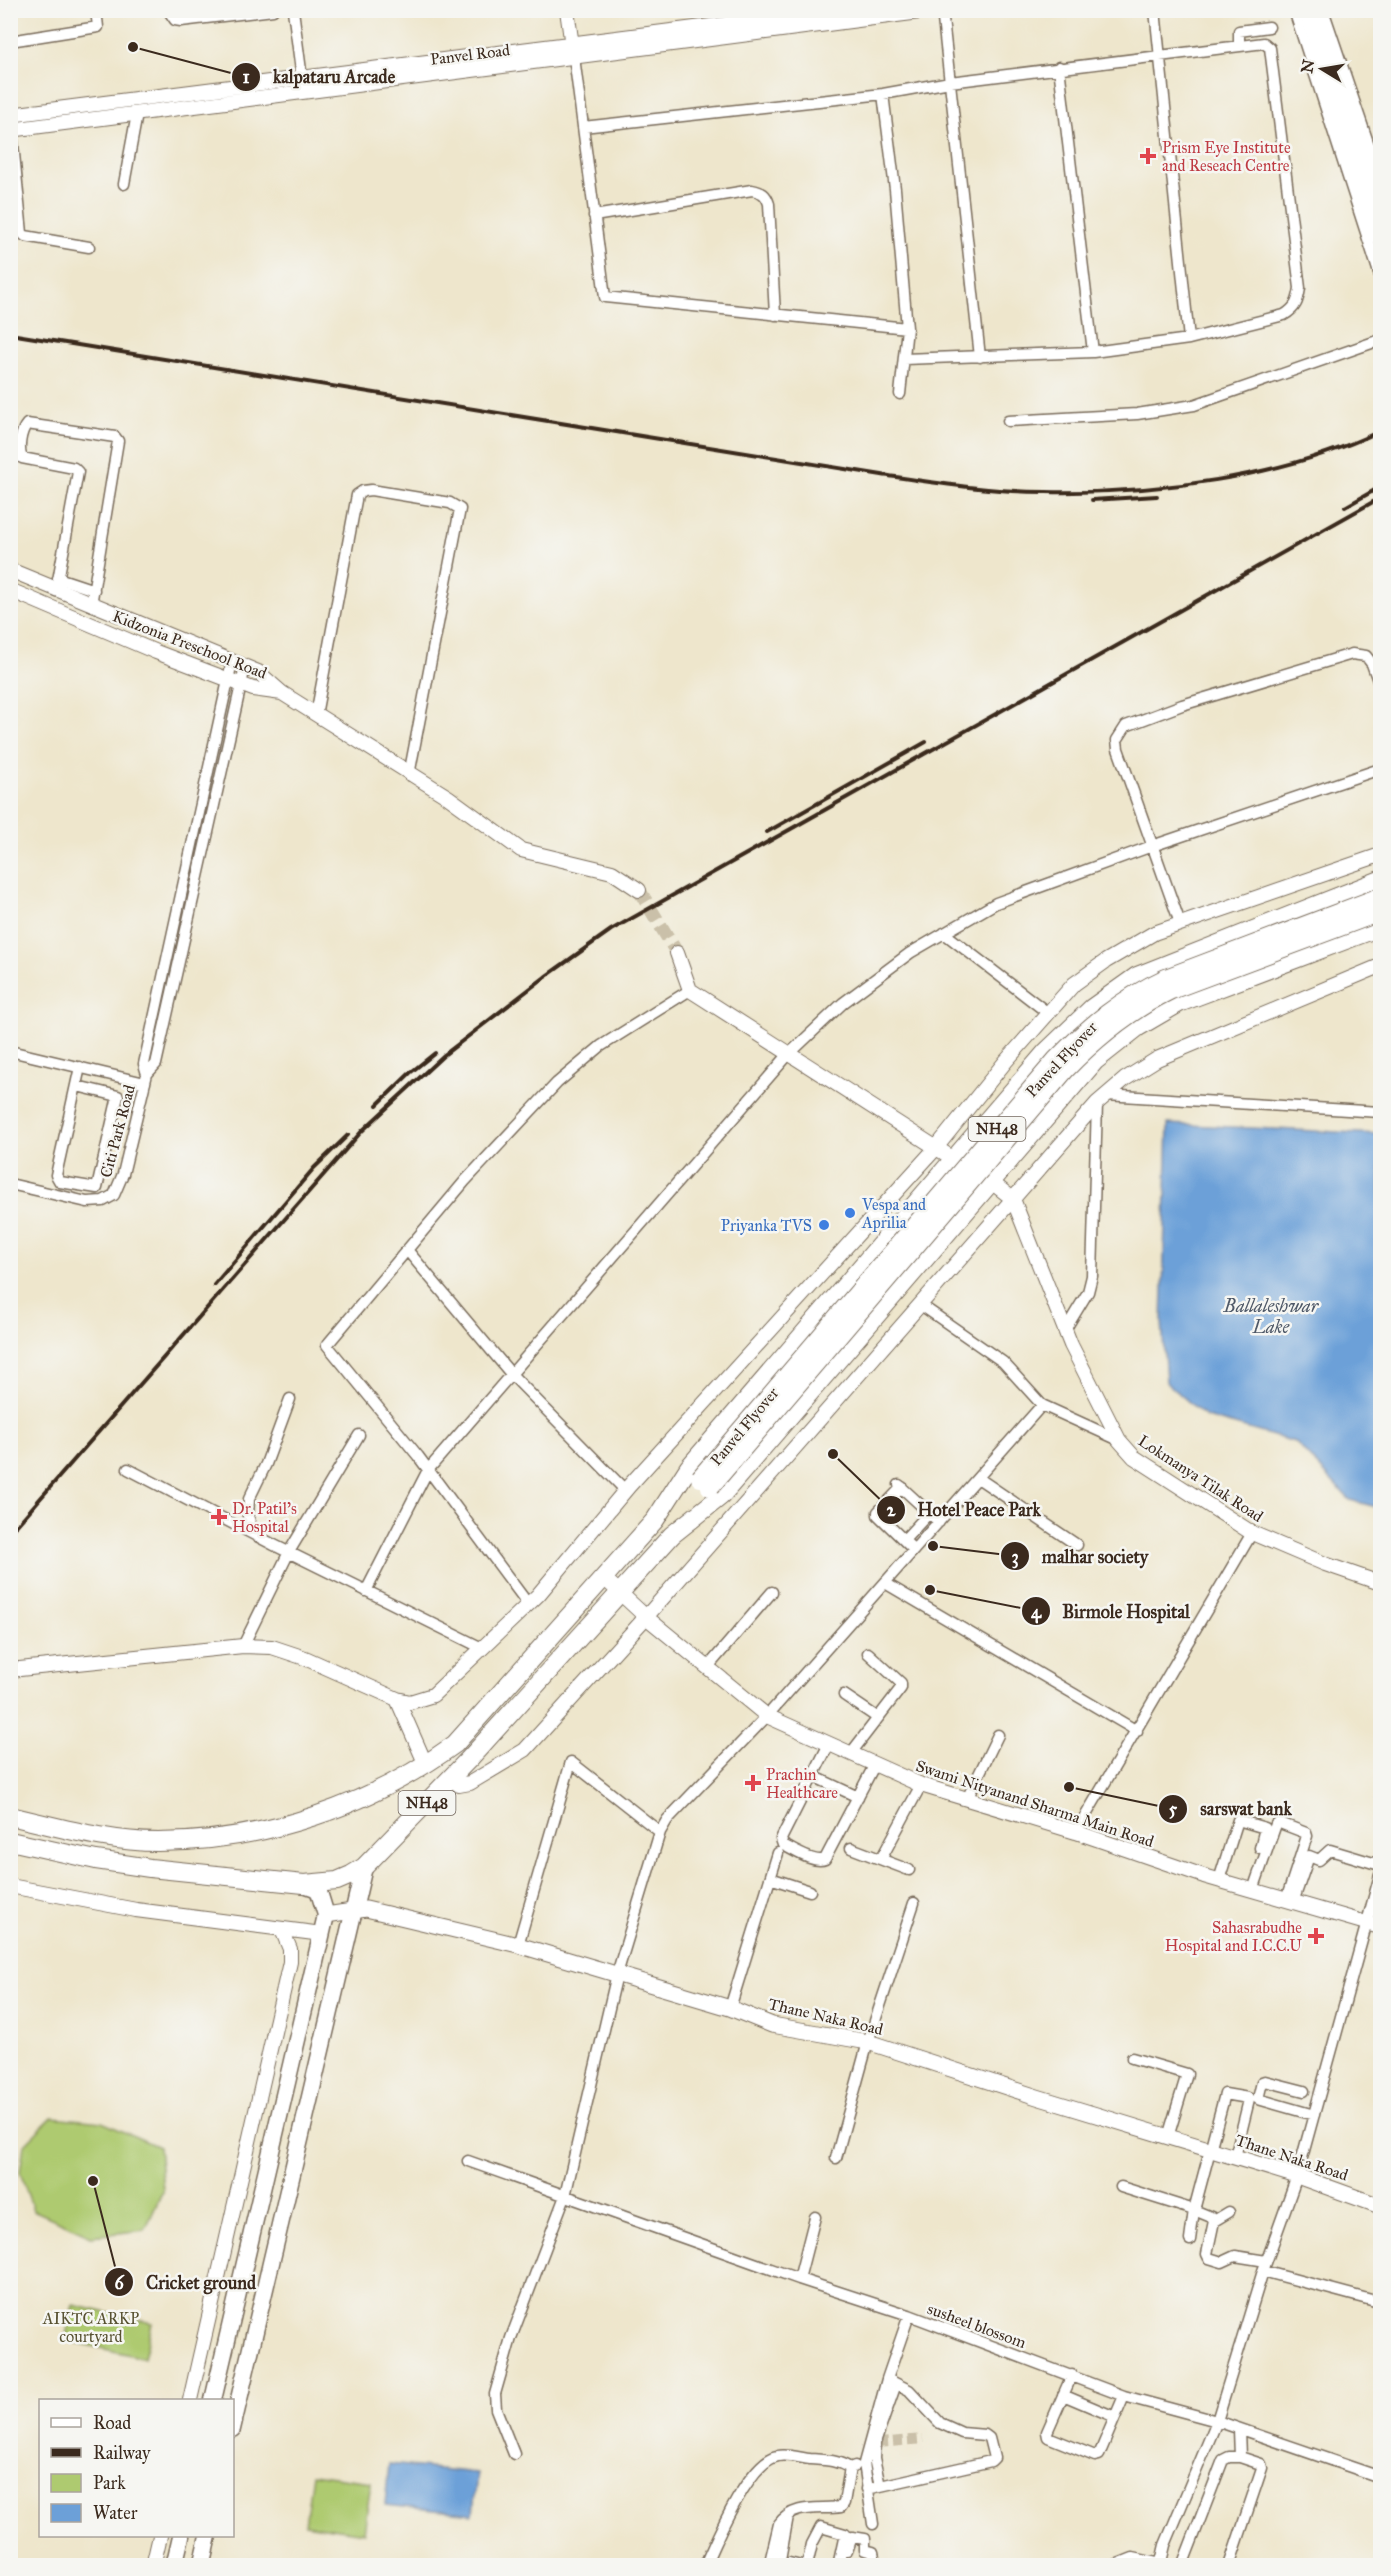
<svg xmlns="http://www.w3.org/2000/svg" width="1391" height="2576" viewBox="0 0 1391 2576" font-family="'IM FELL Great Primer',serif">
  <rect width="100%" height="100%" fill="#f6f6f2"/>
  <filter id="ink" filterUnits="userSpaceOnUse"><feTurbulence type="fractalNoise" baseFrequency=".0167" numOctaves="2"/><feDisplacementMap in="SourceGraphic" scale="12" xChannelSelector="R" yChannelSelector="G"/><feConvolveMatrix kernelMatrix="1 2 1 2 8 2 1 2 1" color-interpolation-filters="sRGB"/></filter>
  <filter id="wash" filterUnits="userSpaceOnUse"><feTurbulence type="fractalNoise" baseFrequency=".008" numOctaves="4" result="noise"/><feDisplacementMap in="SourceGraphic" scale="24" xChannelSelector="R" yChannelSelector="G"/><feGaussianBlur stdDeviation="1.35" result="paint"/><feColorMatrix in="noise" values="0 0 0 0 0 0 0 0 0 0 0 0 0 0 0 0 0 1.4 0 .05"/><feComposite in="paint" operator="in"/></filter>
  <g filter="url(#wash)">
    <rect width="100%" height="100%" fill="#eee6cc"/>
    <path fill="#aeca70" stroke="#747a47" stroke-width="1.5" d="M 52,2117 L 102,2122 L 159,2147 L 163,2190 L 145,2230 L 91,2236 L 33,2210 L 20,2172 L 24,2145 Z
      M 73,2305 L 152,2323 L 144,2358 L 65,2340 Z
      M 312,2474 L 371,2482 L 364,2533 L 305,2524 Z"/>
    <path fill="#6ca0d8" stroke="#54657b" stroke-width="1.5" d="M 1168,1124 L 1380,1134 L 1380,1508 L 1350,1500 L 1295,1442 L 1206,1417 L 1166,1382 L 1162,1321 Z
      M 389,2464 L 477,2473 L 473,2514 L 385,2505 Z"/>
  </g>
  <g filter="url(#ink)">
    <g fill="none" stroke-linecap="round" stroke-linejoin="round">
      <path stroke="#cac0a9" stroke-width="10" stroke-dasharray="10 5" stroke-linecap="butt" d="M 878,2443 L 923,2439"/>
      <path stroke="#cac0a9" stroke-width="14" stroke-dasharray="14 7" stroke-linecap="butt" d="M 639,890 L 677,953"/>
      <defs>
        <path id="minor" d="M 168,10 L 175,20 L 181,21 L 273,10
          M 293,10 L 303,86
          M 942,10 L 980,357
          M 1155,10 L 1189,339
          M 1294,10 L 1380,276
          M 10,41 L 98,27 L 96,10
          M 1239,45 L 1239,31 L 1269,27
          M 574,57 L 605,297 L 907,328
          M 1059,67 L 1093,352
          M 883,94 L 895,189 L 907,328 L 900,394
          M 11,124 L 22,233 L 25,236 L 89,247
          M 583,127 L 883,94 L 950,82 L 1264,43 L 1270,48 L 1300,288 C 1298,301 1296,308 1284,315 L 1189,339 L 1093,352 L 904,359
          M 124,184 L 137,114
          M 594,216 L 752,190 C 762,192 766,194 769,204 L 775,315
          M 1008,421 L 1137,414 L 1194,405 L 1380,340
          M 58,578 L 94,590
          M 56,591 L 78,472 L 74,468 L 22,458 C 18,450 20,432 27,424 L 115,437 L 118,441 L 91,605
          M 316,715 L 357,495 L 363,491 L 371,490 L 450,503 L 460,509 L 409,775
          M 1180,923 L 1118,749 L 1117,740 L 1126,726 L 1182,705 L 1352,654 L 1366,656 L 1372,664 L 1380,686
          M 944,933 L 1048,1013
          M 10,1051 L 145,1083
          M 147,1074 L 144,1064 L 232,662
          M 77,1086 L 118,1096 L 97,1188 L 60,1182 L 56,1175 L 80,1067
          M 1106,1095 L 1380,1112
          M 10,1184 L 87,1202 L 103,1201 L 114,1195 L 123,1174 L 147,1074 L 156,1064 L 245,667
          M 407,1250 L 512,1375 L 626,1491
          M 921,1305 L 1003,1362 L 1042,1405 L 1119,1440
          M 1065,1330 L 1088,1292 L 1092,1276 L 1097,1103
          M 128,1469 L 274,1545 L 482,1648
          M 978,1478 L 1077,1545
          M 899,1485 L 939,1522
          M 902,1487 L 878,1512 L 878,1515 L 914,1550
          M 254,1534 L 248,1516 L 249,1499 L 266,1464 L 290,1399
          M 904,1540 L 929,1513
          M 885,1583 L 1137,1731
          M 366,1591 L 428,1470 L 788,1055 L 843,1003 L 910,953 L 996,903 L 1152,846 L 1380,769
          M 528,1604 L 418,1456 L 327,1345 L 465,1181 L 557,1083 L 601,1046 L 690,990
          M 243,1646 L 289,1552 L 359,1435
          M 707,1668 L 772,1592
          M 844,1695 L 878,1718
          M 829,1744 L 781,1839 L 783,1845 C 794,1850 814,1864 825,1859 L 875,1764
          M 851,1753 L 901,1688 L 901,1683 L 868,1653
          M 813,1776 L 858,1797
          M 967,1799 L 998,1735
          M 1076,1832 L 1252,1533
          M 851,1848 L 909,1870
          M 881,1859 L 921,1785
          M 770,1878 L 810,1891
          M 1219,1880 L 1238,1820 L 1265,1828 L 1260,1848
          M 1253,1890 L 1276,1824 L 1280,1823 L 1306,1833 L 1307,1836 L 1286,1900
          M 1293,1902 L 1309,1856 L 1319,1860 L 1330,1850 L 1380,1865
          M 518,1945 L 571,1762 L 660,1832
          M 730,2008 L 778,1853
          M 1132,2058 L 1187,2074 L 1168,2137
          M 1304,2091 L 1265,2081 L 1262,2082 L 1258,2099 L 1314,2115
          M 1235,2157 L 1249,2100 L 1248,2098 L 1225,2094 L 1194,2210 L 1211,2217 L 1214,2221 L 1207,2254 L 1209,2258 L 1222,2262 L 1235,2256 L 1266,2261
          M 836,2158 L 868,2042 L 914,1903
          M 468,2161 L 799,2279 L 909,2315 L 1124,2396 L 1217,2421 L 1380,2477
          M 1121,2187 L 1194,2210 L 1190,2240
          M 1214,2221 L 1229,2212
          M 1263,2271 L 1375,2301
          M 799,2279 L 815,2217
          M 1072,2375 L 1047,2432 L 1048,2437 L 1095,2456 L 1099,2455 L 1124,2396
          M 1063,2395 L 1115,2417
          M 514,2454 L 496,2409 L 495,2394 L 511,2338 L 565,2196 L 617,1974 L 660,1832 L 667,1820 L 767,1716 L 1042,1405
          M 880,2486 L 874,2458 L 875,2443 L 896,2384
          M 867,2489 L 991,2461 L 994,2458 L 989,2438 L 985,2435 L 962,2433 L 940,2423 L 909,2390 L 887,2379
          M 873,2524 L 864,2463 L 887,2379 L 909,2315
          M 847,2551 L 852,2537 L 865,2539 L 865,2550 L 873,2552 L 876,2566
          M 789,2563 L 801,2566
          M 705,2565 C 716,2540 749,2461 778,2456 C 787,2454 801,2458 810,2459 C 825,2460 837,2460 850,2468
          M 769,2566 L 779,2524 C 794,2503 819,2510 841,2507 L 844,2503 L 850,2468 L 855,2466
          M 779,2566 L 788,2516
          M 807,2566 L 812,2544 L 821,2527 L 845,2534 L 838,2566
          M 1113,2566 L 1133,2558 L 1171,2566
          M 1160,2566 L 1165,2545 L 1217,2421 L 1263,2271 L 1297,2176 L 1380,1875
          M 1182,2566 L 1223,2460 L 1229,2457 L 1240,2457
          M 1229,2566 L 1262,2468 L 1261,2464 L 1240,2457 L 1239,2429"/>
        <path id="tertiary" d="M 567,10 L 573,53
          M 10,115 L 837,10
          M 10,130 L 935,10
          M 10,570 L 258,672 L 282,693 L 448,797 L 521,850 L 612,872 L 639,890
          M 10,590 L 156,652 L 253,689 L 282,693
          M 677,953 L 690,990 L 960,1163
          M 985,1177 L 1013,1199 L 1071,1345 L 1119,1440 L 1134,1457 L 1252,1533 L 1325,1564 L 1380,1583
          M 603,1577 L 646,1617 L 767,1716 L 921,1785 L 1076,1832 L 1204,1876 L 1380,1927
          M 10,1670 L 243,1646 L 272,1647 L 305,1658 L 397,1699 L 410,1702 L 433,1695 L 538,1595 L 629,1486 L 935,1149 L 1006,1061 L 1074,984 L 1106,961 L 1154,933 L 1380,855
          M 397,1699 L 426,1765
          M 451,1778 L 459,1785 L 470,1783 L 525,1750 L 646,1617 L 1097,1103 L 1125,1079 L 1157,1059 L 1380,966
          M 10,1886 L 136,1910 L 322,1934
          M 190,2400 L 290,1962 L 290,1949 L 282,1930
          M 153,2566 L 160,2536"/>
        <path id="secondary" d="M 326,1915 L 366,1909 L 518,1945 L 730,2008 L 772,2025 L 868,2042 L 1037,2097 L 1297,2176 L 1380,2206"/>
        <path id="primary" d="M 1307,10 L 1380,237
          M 1320,10 L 1380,187
          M 213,2400 L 326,1915 L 318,1889 L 304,1884
          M 232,2429 L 364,1867
          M 174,2566 L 181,2536
          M 201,2566 L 208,2536"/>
        <path id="trunk" d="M 10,1816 C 59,1827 108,1842 158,1842 C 263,1842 370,1806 455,1744 L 655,1520 L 689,1467 L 1046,1052 L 1092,1008 L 1137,976 L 1380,880
          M 10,1841 L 96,1860 L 150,1868 L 304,1884 L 337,1881 L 351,1875 L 364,1867 L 470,1758 L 672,1535 L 721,1496 L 1095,1061 L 1138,1027 L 1179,1003 L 1380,927"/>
      </defs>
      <use href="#minor" stroke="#7a6c5b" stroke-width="13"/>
      <use href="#tertiary" stroke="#7a6c5b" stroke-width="16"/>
      <use href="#secondary" stroke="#7a6c5b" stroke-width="17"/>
      <use href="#primary" stroke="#7a6c5b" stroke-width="19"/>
      <use href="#trunk" stroke="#7a6c5b" stroke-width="20"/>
      <use href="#minor" stroke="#fff" stroke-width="10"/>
      <use href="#tertiary" stroke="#fff" stroke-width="14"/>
      <use href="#secondary" stroke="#fff" stroke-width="15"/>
      <use href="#primary" stroke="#fff" stroke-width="16"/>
      <use href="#trunk" stroke="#fff" stroke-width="18"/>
      <path stroke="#3b2a1e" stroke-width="4" d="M 10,334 L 882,475 C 936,483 991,492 1046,492 C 1154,494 1282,478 1380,431
        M 1092,500 L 1157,496
        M 1345,507 L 1380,487
        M 767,832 L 926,742
        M 377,1105 L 410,1073 L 435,1053
        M 214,1285 L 314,1168 L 348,1135
        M 10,1533 L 362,1131 L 444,1055 L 545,977 L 611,930 L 1380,498"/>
      <defs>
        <path id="trunk-bridge" d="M 700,1478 L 1056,1060 C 1089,1026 1123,998 1166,978 L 1380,897
          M 710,1487 L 1066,1069 C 1097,1037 1130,1010 1171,990 L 1380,912"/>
      </defs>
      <use href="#trunk-bridge" stroke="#7a6c5b" stroke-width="20" stroke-linecap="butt"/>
      <use href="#trunk-bridge" stroke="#fff" stroke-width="18"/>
    </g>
  </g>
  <g fill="#e0444e" stroke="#f6f6f2" stroke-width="2">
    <path d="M1145 147h6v6h6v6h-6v6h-6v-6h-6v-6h6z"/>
    <path d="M216 1508h6v6h6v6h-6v6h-6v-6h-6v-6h6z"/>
    <path d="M750 1774h6v6h6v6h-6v6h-6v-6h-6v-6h6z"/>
    <path d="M1313 1927h6v6h6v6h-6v6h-6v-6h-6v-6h6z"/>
  </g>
  <g fill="#3f7fe0" stroke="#f6f6f2" stroke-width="2">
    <circle cx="850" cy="1213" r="6"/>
    <circle cx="824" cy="1225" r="6"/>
  </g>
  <g text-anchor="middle" stroke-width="5" stroke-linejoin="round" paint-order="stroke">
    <g fill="#f6f6f2" stroke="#73675e" stroke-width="1.5">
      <rect x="968.5" y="1117" width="57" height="24" rx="4.5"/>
      <rect x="398.5" y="1791" width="57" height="24" rx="4.5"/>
    </g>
    <g font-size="15" font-weight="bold" fill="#3b2a1e">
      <text x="997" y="1134">NH48</text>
      <text x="427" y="1808">NH48</text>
    </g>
    <g font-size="16" fill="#3b2a1e" stroke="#f6f6f2">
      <text transform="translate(470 54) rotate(-7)" y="6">Panvel Road</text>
      <text transform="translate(190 644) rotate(21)" y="6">Kidzonia Preschool Road</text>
      <text transform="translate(1061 1059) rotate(-47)" y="6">Panvel Flyover</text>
      <text transform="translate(117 1131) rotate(-75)" y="6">Citi Park Road</text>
      <text transform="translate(744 1426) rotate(-50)" y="6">Panvel Flyover</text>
      <text transform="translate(1201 1478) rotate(33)" y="6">Lokmanya Tilak Road</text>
      <text transform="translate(1035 1803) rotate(18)" y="6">Swami Nityanand Sharma Main Road</text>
      <text transform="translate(826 2016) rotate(13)" y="6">Thane Naka Road</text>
      <text transform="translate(1292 2157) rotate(18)" y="6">Thane Naka Road</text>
      <text transform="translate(977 2325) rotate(20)" y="6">susheel blossom</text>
    </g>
    <g font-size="16" fill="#be3a42" stroke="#f6f6f2" text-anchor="start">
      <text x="1162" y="153">Prism Eye Institute<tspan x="1162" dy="18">and Reseach Centre</tspan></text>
      <text x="232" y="1514">Dr. Patil's<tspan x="232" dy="18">Hospital</tspan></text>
      <text x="766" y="1780">Prachin<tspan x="766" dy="18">Healthcare</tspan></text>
      <text x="1302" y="1933" text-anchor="end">Sahasrabudhe<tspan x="1302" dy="18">Hospital and I.C.C.U</tspan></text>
    </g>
    <g font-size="16" fill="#366cbe" stroke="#f6f6f2" text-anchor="start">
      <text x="862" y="1210">Vespa and<tspan x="862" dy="18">Aprilia</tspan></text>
      <text x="812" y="1231" text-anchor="end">Priyanka TVS</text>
    </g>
    <g font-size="16" fill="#585232" stroke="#f6f6f2">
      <text x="91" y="2324">AIKTC ARKP<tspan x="91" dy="18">courtyard</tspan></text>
    </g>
    <g font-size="18" font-style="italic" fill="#4f5968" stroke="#f6f6f2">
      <text x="1271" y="1312">Ballaleshwar<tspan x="1271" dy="21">Lake</tspan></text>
    </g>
  </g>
  <path fill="none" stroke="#3b2a1e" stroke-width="2" d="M133 47L246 77M833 1454L891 1510M933 1546L1015 1556M930 1590L1036 1611M1069 1787L1173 1809M93 2181L119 2282"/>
  <g fill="#3b2a1e" stroke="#f6f6f2" stroke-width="2">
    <circle cx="133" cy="47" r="6"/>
    <circle cx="833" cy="1454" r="6"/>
    <circle cx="933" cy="1546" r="6"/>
    <circle cx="930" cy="1590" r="6"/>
    <circle cx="1069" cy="1787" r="6"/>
    <circle cx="93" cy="2181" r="6"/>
    <circle cx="246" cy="77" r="15"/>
    <circle cx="891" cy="1510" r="15"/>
    <circle cx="1015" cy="1556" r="15"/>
    <circle cx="1036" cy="1611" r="15"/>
    <circle cx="1173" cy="1809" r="15"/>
    <circle cx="119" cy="2282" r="15"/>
  </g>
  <g font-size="18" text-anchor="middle" font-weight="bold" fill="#fff">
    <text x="246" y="83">1</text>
    <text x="891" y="1516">2</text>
    <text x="1015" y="1563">3</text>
    <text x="1036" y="1618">4</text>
    <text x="1173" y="1815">5</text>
    <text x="119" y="2289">6</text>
  </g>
  <g font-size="18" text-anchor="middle" font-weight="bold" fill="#3b2a1e" stroke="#f6f6f2" stroke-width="5" stroke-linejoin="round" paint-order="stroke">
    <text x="334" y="83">kalpataru Arcade</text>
    <text x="979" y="1516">Hotel Peace Park</text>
    <text x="1095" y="1563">malhar society</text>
    <text x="1126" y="1618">Birmole Hospital</text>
    <text x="1246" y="1815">sarswat bank</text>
    <text x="201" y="2289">Cricket ground</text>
  </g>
  <rect width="1391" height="2576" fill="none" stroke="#f6f6f2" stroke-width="36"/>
  <rect x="39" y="2399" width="195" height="138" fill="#f6f6f2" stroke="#aba49d" stroke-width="1.5"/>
  <rect x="51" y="2418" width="30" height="9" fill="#ffffff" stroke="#aba49d" stroke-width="1.5"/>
  <text x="93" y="2429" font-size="18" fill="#3b2a1e">Road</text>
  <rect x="51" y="2448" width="30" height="9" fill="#3b2a1e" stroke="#aba49d" stroke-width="1.5"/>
  <text x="93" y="2459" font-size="18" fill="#3b2a1e">Railway</text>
  <rect x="51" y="2474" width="30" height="18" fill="#aeca70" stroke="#aba49d" stroke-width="1.5"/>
  <text x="93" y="2489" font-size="18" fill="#3b2a1e">Park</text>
  <rect x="51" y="2504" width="30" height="18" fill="#6ca0d8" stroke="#aba49d" stroke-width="1.5"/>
  <text x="93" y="2519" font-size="18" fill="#3b2a1e">Water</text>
  <g transform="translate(1322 69) rotate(281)" stroke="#f6f6f2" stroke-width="4.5" paint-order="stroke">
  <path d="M0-4.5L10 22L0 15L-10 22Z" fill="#3b2a1e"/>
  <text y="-9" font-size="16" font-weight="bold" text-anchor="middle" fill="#3b2a1e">N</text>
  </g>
</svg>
